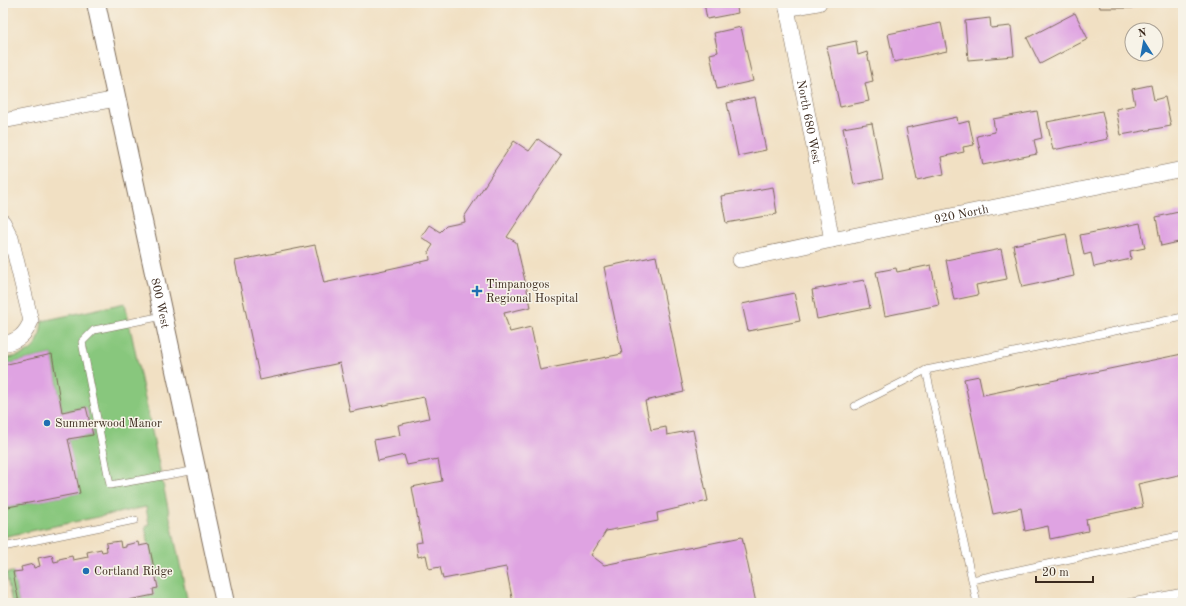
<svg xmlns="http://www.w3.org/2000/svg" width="1186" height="606" viewBox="0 0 1186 606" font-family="'Old Standard TT',serif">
  <rect width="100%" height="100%" fill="#f7f3e8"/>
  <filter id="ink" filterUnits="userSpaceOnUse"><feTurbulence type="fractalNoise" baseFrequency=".025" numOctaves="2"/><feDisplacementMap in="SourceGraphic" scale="8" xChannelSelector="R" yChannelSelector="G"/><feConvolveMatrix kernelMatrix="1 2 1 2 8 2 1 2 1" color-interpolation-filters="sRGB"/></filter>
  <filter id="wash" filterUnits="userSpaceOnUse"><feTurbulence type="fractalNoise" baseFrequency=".012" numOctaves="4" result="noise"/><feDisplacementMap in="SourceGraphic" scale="16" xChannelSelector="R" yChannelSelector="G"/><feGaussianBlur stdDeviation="0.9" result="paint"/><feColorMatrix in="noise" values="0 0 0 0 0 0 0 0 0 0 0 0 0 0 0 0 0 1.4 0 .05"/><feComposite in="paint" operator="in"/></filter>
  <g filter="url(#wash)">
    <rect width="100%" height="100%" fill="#f1e0c3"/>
    <path fill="#88c77d" stroke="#62784e" d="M 125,303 L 188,603 L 129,603 L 129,600 L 154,595 L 153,589 L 158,588 L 145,527 L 149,525 L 146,507 L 7,536 L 3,539 L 3,508 L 79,493 L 68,439 L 93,435 L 86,407 L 62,412 L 52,354 L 3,365 L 3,359 C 31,354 39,350 42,321 Z
      M 13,572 L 19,603 L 12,603 L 6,573 Z"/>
    <g id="blocks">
      <path fill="#dfa3e2" d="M 704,3 L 736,3 L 738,13 L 707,19 Z
        M 1099,3 L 1132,3 L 1133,8 L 1100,8 Z
        M 1075,13 L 1088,39 L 1040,64 L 1027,38 Z
        M 990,18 L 991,28 L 1011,26 L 1014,56 L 968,60 L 965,21 Z
        M 941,23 L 947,51 L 894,62 L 888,34 Z
        M 741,27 L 753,81 L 717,89 L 710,54 L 718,52 L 714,33 Z
        M 856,41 L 858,55 L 867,52 L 873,81 L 865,83 L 869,101 L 840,107 L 827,47 Z
        M 1151,85 L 1154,100 L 1165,97 L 1171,126 L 1121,135 L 1116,109 L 1135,105 L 1132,89 Z
        M 755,97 L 766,150 L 738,156 L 727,103 Z
        M 1037,111 L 1042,138 L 1034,140 L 1037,154 L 983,165 L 977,136 L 995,132 L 993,119 Z
        M 1102,111 L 1108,139 L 1053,150 L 1047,122 Z
        M 957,117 L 958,124 L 969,121 L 974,145 L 963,147 L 964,152 L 941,157 L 944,174 L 917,180 L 906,128 Z
        M 872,123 L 883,179 L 854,185 L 843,128 Z
        M 538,139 L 561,155 L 507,237 L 516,242 L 531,307 L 504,313 L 510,332 L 531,327 L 540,370 L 622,354 L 604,267 L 656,256 L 684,392 L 645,401 L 651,430 L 666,427 L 667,435 L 693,430 L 708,501 L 657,513 L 658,521 L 606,531 L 591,555 L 604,565 L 742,537 L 756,603 L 513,603 L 506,567 L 443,579 L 440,567 L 429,569 L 426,555 L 418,557 L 416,543 L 422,542 L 412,487 L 442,481 L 438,459 L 407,465 L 404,455 L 378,461 L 374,440 L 400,435 L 398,425 L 429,418 L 424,397 L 350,412 L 340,363 L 260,380 L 235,261 L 315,245 L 324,283 L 430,260 L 429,251 L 433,245 L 421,237 L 429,225 L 440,232 L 446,226 L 465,222 L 464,217 L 514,141 L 529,151 Z
        M 773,187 L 777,214 L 726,223 L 721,196 Z
        M 1183,211 L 1183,241 L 1161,246 L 1156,217 Z
        M 1140,223 L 1145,248 L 1130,251 L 1131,259 L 1094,267 L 1091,253 L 1084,255 L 1080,235 Z
        M 1066,234 L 1074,276 L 1022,287 L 1013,245 Z
        M 1001,249 L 1007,279 L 976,285 L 978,295 L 954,300 L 946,260 Z
        M 931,265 L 939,305 L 885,316 L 876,272 L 896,268 L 897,272 Z
        M 864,280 L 870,308 L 817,319 L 812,290 Z
        M 794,293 L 800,321 L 748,331 L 742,304 Z
        M 52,354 L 62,412 L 86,407 L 93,435 L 68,439 L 80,493 L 3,508 L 3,365 Z
        M 1182,354 L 1183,474 L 1138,484 L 1143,507 L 1086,519 L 1088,531 L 1050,539 L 1048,526 L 1025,531 L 1021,508 L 993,514 L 964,379 L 979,376 L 983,395 Z
        M 120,541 L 121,548 L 126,547 L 126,545 L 138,542 L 139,546 L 149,544 L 158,588 L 153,589 L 154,595 L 129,600 L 129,603 L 93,603 L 92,599 L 85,600 L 86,603 L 19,603 L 13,572 L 22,571 L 21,567 L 33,564 L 34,568 L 40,566 L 38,558 L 52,555 L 54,562 L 59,561 L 59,559 L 72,556 L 73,560 L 88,557 L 87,552 L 101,549 L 102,552 L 107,551 L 106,543 Z"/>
    </g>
  </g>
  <g filter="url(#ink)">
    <use href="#blocks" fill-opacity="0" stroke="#7b6a58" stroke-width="1"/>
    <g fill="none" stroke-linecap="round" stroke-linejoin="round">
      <defs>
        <path id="service" d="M 163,316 L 94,330 L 82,342 L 110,485 L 197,470
          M 1183,317 L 926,370 L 972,580 L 1183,535
          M 855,406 L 926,370
          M 3,547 L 135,520
          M 972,580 L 977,603
          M 1127,603 L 1183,592"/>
        <g id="minor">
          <path id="s1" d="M 786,3 L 832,240"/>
          <path d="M 787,9 L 819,3"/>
          <path d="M 3,121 L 116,99"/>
          <path d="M 3,222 L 11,238 L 31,321 C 25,335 18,341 3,344"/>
          <path id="s2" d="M 740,260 L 832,240 L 1183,169"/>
        </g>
        <g id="tertiary">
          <path id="s3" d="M 96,3 L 225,603"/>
        </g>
      </defs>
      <use href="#service" stroke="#7b6a58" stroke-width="8"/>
      <use href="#minor" stroke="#7b6a58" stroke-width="16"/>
      <use href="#tertiary" stroke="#7b6a58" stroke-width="20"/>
      <use href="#service" stroke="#fff" stroke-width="7"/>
      <use href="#minor" stroke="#fff" stroke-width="15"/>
      <use href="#tertiary" stroke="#fff" stroke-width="18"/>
    </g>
  </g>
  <g fill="#1f6fb2" stroke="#f7f3e8" stroke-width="1.5">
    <path d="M475 285h4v4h4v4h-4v4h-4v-4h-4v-4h4z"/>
    <circle cx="47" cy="423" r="4"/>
    <circle cx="86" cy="571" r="4"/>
  </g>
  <g text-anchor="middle" stroke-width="3" stroke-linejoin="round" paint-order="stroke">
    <g font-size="12" fill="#3b2a1e" stroke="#f7f3e8">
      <text dy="4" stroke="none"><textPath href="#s1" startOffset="121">North 680 West</textPath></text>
      <text dy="4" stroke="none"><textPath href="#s2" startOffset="226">920 North</textPath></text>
      <text dy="4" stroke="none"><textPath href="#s3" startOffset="307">800 West</textPath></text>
    </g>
    <g font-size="12" fill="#3b2a1e" stroke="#f7f3e8" text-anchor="start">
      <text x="486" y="288">Timpanogos<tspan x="486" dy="14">Regional Hospital</tspan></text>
      <text x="55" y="427">Summerwood Manor</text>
      <text x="94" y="575">Cortland Ridge</text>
    </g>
  </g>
  <rect width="1186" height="606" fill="none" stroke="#f7f3e8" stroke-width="16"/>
  <g transform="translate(1144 42) rotate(349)"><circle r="19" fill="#f7f3e8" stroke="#aca397"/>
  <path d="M0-3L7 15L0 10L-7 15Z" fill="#1f6fb2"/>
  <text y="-6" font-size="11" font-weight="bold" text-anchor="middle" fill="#3b2a1e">N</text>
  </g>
  <path d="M1036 576v6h57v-6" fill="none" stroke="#3b2a1e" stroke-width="2"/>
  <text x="1042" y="576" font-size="12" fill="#3b2a1e" stroke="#f7f3e8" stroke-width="3" paint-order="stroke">20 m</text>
</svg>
